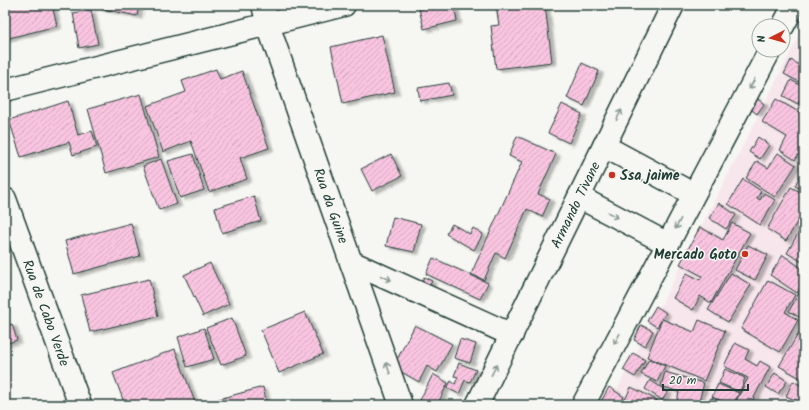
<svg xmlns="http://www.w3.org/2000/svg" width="809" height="410" viewBox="0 0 809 410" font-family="Kalam,sans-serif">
  <defs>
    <pattern id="building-hatch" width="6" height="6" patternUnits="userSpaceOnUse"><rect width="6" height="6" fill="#f9c4e0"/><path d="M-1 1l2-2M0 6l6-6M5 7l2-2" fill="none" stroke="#d5a9c1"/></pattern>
    <filter id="shadow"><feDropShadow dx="4.5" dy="2.5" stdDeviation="1" flood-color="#0004"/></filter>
  </defs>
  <rect width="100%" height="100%" fill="#f6f6f2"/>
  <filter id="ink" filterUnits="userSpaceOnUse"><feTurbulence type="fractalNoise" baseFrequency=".025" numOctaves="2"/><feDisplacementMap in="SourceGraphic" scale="8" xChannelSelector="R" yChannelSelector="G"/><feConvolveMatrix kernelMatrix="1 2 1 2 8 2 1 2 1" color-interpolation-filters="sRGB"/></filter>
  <g filter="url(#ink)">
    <path fill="#f7e7ed" d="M 804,26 L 804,405 L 609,405 L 765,103 Z"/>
    <path fill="url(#building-hatch)" stroke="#1f3d34" filter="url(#shadow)" d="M 5,5 L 52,5 L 57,26 L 5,39 Z
      M 98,5 L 139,5 L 137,16 L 98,8 Z
      M 435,5 L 454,5 L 457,21 L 424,29 L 419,9 Z
      M 496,5 L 545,5 L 552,62 L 496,69 L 491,26 L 499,25 Z
      M 91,10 L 98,44 L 79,48 L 73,13 Z
      M 382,35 L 395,92 L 343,104 L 331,47 Z
      M 791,60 L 804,68 L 804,74 L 799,82 L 784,74 Z
      M 582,63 L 599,71 L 584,106 L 567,98 Z
      M 216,69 L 220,79 L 242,71 L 269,148 L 240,158 L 247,179 L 209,192 L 191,141 L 163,152 L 147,106 L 186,92 L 182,81 Z
      M 804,78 L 804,92 L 798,104 L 783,96 L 791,80 L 800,85 Z
      M 449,83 L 452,95 L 420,101 L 418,88 Z
      M 141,94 L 159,157 L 106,173 L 88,109 Z
      M 751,94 L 764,104 L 757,114 L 744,104 Z
      M 776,99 L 804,115 L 804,145 L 795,160 L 780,150 L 787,137 L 762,122 Z
      M 68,101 L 78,135 L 92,131 L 97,147 L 73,155 L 69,142 L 21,157 L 9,120 Z
      M 562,104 L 582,114 L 569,143 L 548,133 Z
      M 517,136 L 556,154 L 538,194 L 550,199 L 542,217 L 527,209 L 505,258 L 496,253 L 484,280 L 471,274 L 522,162 L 509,156 Z
      M 758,137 L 769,145 L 760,159 L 749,152 Z
      M 778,153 L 796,165 L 775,197 L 746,178 L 757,161 L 768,168 Z
      M 193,154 L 204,190 L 180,198 L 168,161 Z
      M 391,154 L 402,176 L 372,191 L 361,169 Z
      M 161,159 L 177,204 L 159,210 L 143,166 Z
      M 804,167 L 804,191 L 795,186 Z
      M 743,179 L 761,191 L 757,198 L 760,200 L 764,193 L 775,200 L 760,225 L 728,204 Z
      M 791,187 L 804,194 L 804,210 L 786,241 L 767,229 Z
      M 254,196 L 261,221 L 222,233 L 215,208 Z
      M 719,203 L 736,215 L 726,229 L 709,218 Z
      M 393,217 L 421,224 L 414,252 L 386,246 Z
      M 131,223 L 140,256 L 74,274 L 65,241 Z
      M 732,223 L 750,233 L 711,303 L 700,296 L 693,310 L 673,298 L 687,273 L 700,280 L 702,276 L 680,264 L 700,227 L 723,240 Z
      M 452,224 L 470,234 L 473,228 L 483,234 L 474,250 L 446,234 Z
      M 801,228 L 804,230 L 804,263 L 787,253 Z
      M 748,245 L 768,255 L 755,280 L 735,270 Z
      M 783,255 L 804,270 L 804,282 L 797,293 L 770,275 Z
      M 433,258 L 488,283 L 480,299 L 426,274 Z
      M 210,263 L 229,304 L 203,316 L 184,275 Z
      M 731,273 L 751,285 L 728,322 L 708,310 Z
      M 424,277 L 432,281 L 426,293 L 418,289 Z
      M 149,279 L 158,316 L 90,332 L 81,295 Z
      M 768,280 L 795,295 L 785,312 L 798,320 L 780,352 L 741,329 Z
      M 799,293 L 804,296 L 804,309 L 799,317 L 789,311 Z
      M 656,306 L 666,313 L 657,327 L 647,321 Z
      M 305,312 L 323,354 L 279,373 L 261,330 Z
      M 232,318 L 246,356 L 221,365 L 206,328 Z
      M 662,319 L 694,332 L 699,320 L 725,331 L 704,381 L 647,357 Z
      M 12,324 L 17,340 L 5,344 L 5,326 Z
      M 415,325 L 452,344 L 437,372 L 427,366 L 419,382 L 393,367 Z
      M 641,325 L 653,331 L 645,346 L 634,340 Z
      M 803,326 L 804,357 L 800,364 L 804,366 L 804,376 L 802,379 L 779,366 Z
      M 204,328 L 214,359 L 187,367 L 178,337 Z
      M 460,339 L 476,344 L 470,363 L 454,358 Z
      M 735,343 L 749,350 L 745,359 L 757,366 L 760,361 L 770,367 L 750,405 L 734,405 L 748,378 L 724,366 Z
      M 175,349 L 196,405 L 125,405 L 113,373 Z
      M 633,353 L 645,360 L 635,377 L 623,370 Z
      M 649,359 L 665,366 L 657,382 L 641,374 Z
      M 459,363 L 476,370 L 470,382 L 465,380 L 459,394 L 447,388 L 451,381 L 455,384 L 458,377 L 454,376 Z
      M 725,369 L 745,378 L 740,392 L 719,383 Z
      M 665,372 L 704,383 L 698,405 L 676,405 L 679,392 L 661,386 Z
      M 775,373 L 787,381 L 778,394 L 766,387 Z
      M 433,374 L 448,383 L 437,405 L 430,405 L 420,400 Z
      M 650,380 L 668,392 L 662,400 L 645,389 Z
      M 793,381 L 804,387 L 804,392 L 799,402 L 786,396 Z
      M 718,384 L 739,393 L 733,405 L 712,397 Z
      M 263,387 L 267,405 L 209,405 L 208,402 Z
      M 609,387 L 624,397 L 619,405 L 599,405 Z
      M 631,387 L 657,400 L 654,405 L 635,405 L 625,400 Z
      M 711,398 L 727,405 L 708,405 Z"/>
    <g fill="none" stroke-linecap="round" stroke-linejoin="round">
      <defs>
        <g id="minor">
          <path id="s1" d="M 263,5 L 268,25 L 401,405"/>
          <path d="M 783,26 L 794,5"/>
          <path d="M 5,90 L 344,5"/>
          <path d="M 604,146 L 693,194"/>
          <path d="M 579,197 L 668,244"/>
          <path id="s2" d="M 5,199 L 80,405"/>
          <path d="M 351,262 L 512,335"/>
          <path id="s3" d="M 477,405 L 673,5"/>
          <path d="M 583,405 L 770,50"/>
        </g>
      </defs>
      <use href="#minor" stroke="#1f3d34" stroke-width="25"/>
      <use href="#minor" stroke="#f6f6f2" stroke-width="22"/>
    </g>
    <defs><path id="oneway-shaft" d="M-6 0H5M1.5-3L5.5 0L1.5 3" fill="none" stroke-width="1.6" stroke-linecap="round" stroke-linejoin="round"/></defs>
    <g stroke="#8a9a93">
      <use href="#oneway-shaft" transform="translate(752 84) rotate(118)"/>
      <use href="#oneway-shaft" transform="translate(619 115) rotate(-64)"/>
      <use href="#oneway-shaft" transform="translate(613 215) rotate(28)"/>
      <use href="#oneway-shaft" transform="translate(678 224) rotate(117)"/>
      <use href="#oneway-shaft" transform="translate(386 278) rotate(24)"/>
      <use href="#oneway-shaft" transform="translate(617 339) rotate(118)"/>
      <use href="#oneway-shaft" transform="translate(388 368) rotate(-109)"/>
      <use href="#oneway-shaft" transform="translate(494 370) rotate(-64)"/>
    </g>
  </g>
  <g fill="#c8321e" stroke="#f6f6f2" stroke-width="1.5">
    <circle cx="612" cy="175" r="4"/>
    <circle cx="745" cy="254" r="4"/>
  </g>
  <g text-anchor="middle" stroke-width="3" stroke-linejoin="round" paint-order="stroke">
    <g font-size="14" font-weight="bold" fill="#1f3d34" stroke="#f6f6f2" text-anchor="start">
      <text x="620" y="180">Ssa jaime</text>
      <text x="737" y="259" text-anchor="end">Mercado Goto</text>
    </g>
    <g font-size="14" fill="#1f3d34" stroke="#f6f6f2">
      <text dy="5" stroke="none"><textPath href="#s1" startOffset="212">Rua da Guine</textPath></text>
      <text dy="5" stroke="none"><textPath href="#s3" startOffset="223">Armando Tivane</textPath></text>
      <text dy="5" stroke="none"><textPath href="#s2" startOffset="121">Rua de Cabo Verde</textPath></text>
    </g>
  </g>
  <rect width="809" height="410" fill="none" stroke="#f6f6f2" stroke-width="20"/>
  <rect x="10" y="10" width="789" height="390" fill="none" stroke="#1f3d34" stroke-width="1.5" filter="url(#ink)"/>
  <g transform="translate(771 38) rotate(264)"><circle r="19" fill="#f6f6f2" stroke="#a0aca6"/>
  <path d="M0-3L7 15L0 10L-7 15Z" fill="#c8321e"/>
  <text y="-6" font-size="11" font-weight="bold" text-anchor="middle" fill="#1f3d34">N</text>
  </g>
  <path d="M663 384v6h85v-6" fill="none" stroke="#1f3d34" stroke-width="2"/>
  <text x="669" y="384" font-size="12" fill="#1f3d34" stroke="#f6f6f2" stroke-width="3" paint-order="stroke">20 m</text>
</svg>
